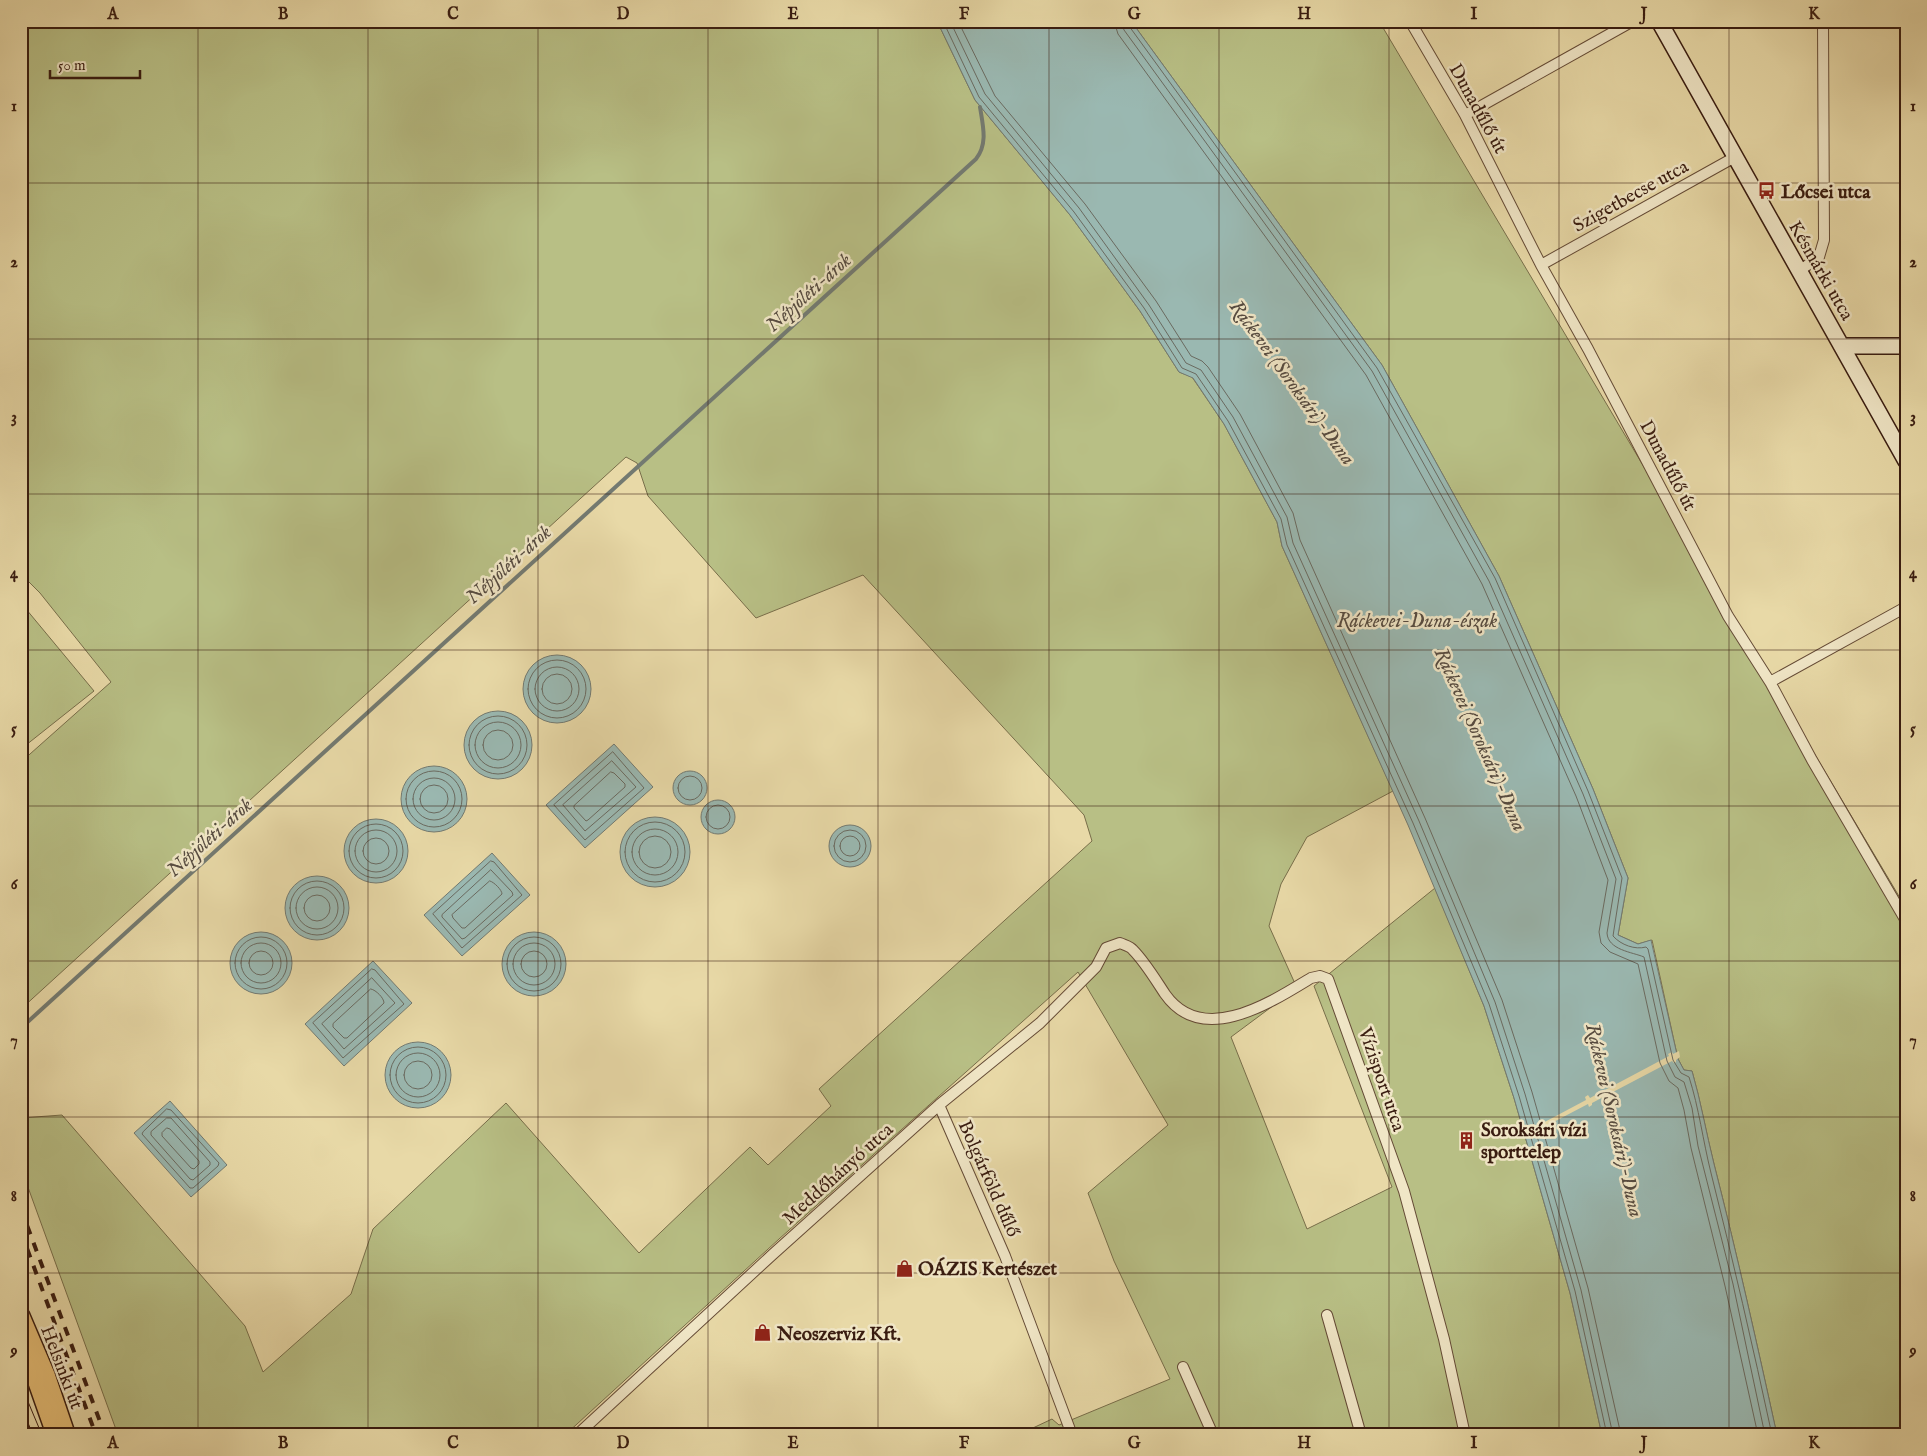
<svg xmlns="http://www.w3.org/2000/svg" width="1927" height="1456" viewBox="0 0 1927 1456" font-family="'IM FELL English',serif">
  <rect width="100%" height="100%" fill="#e8d9a7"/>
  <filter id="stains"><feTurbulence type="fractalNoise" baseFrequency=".004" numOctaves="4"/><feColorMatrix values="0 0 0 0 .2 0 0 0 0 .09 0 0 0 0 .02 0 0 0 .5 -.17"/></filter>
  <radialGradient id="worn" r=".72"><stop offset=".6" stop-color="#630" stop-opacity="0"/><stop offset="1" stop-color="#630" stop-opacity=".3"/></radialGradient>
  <path fill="#b8bf85" stroke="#786e4a" d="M 21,21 L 937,21 L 975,100 L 1070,215 L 1140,311 L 1179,372 L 1192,377 L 1224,424 L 1277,522 L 1282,546 L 1393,791 L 1307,837 L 1281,884 L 1269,926 L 1297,988 L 1231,1037 L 1307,1229 L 1392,1187 L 1314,986 L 1435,888 L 1484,1006 L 1514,1098 L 1570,1293 L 1602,1435 L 1018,1435 L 1052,1419 L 1059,1425 L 1170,1379 L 1114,1261 L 1088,1193 L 1168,1125 L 1078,972 L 779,1239 L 565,1435 L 118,1435 L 21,1168 L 21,1118 L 62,1115 L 245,1326 L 263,1372 L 351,1294 L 373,1229 L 506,1103 L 639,1253 L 750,1147 L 768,1165 L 831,1106 L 819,1089 L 1092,841 L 1084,815 L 863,575 L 756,618 L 648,496 L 637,463 L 626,457 L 21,1009 L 21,762 L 111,682 L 40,593 L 21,574 Z
    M 1131,21 L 1379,21 L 1906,908 L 1906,1435 L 1777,1435 C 1757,1344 1737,1254 1714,1164 C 1706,1133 1701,1102 1692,1071 L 1684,1070 L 1678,1059 L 1652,940 L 1638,944 L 1618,935 L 1628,878 L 1593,789 L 1499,576 L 1382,365 Z
    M 21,603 L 94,691 L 21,749 Z"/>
  <path fill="#9ab8b1" stroke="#737a71" d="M 937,21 L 1131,21 L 1382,365 L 1499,576 L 1593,789 L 1628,878 L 1618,935 L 1638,944 L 1651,940 L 1678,1059 L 1684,1070 L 1692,1071 C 1701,1102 1706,1132 1714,1164 C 1737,1254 1757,1344 1777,1435 L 1602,1435 L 1570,1293 L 1514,1098 L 1484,1006 L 1408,825 L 1282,546 L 1277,522 L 1224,424 L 1193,378 L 1179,372 L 1140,311 L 1070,215 L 975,100 Z
    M523 689a34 34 0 1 1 68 0a34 34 0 1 1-68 0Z
    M464 745a34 34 0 1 1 68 0a34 34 0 1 1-68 0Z
    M 614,744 L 653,787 L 585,848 L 546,805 Z
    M401 799a33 33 0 1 1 66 0a33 33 0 1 1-66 0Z
    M673 788a17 17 0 1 1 34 0a17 17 0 1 1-34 0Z
    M701 817a17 17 0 1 1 34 0a17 17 0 1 1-34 0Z
    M620 852a35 35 0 1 1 70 0a35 35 0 1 1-70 0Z
    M344 851a32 32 0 1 1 64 0a32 32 0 1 1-64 0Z
    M829 846a21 21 0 1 1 42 0a21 21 0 1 1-42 0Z
    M 492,853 L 530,895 L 462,956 L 424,915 Z
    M285 908a32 32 0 1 1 64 0a32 32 0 1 1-64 0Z
    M230 963a31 31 0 1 1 62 0a31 31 0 1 1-62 0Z
    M502 964a32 32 0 1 1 64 0a32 32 0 1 1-64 0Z
    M 373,961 L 412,1003 L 344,1066 L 305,1024 Z
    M385 1075a33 33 0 1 1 66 0a33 33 0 1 1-66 0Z
    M 170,1101 L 227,1165 L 191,1197 L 134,1133 Z"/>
  <path fill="#e8d9a7" d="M 1679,1051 L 1680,1057 L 1676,1060 L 1676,1062 L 1674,1063 L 1672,1061 L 1592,1103 L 1592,1105 L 1589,1107 L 1588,1104 L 1523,1138 L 1522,1134 L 1586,1100 L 1585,1097 L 1588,1095 L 1590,1098 L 1669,1056 L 1668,1054 L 1672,1052 L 1673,1054 Z"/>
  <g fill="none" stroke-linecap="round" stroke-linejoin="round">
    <path stroke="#6a6a60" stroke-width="1" d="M 943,21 L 979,97 L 1074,212 L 1144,308 L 1182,368 L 1196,374 L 1228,421 L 1281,519 L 1287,545 L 1413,823 L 1489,1004 L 1519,1096 L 1575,1291 L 1607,1435
      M 950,21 L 985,94 L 1079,208 L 1149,305 L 1186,363 L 1201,370 L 1233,417 L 1287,517 L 1293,543 L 1419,821 L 1495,1002 L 1525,1094 L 1581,1290 L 1613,1435
      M 958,21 L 995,96 L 1085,204 L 1156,301 L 1191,356 L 1202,361 L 1208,367 L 1240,414 L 1293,513 L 1300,540 L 1425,818 L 1502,1000 L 1532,1092 L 1588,1288 L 1621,1435
      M 1114,21 L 1118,34 L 1366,375 L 1482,584 L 1576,796 L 1608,880 L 1599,932 L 1601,943 L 1610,952 L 1638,964 L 1660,1063 L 1669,1081 L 1678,1088 L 1684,1110 L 1691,1148 L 1725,1286 L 1758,1435
      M 1121,21 L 1124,30 L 1372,371 L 1489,581 L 1583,794 L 1616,879 L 1607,933 C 1608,950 1632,952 1644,957 L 1667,1061 L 1675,1077 L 1684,1082 L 1692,1108 L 1698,1146 L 1733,1284 L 1765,1435
      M 1128,21 L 1129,26 L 1377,368 L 1495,578 L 1588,791 L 1622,878 L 1613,936 C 1621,945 1635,950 1646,947 L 1648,949 L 1673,1060 L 1681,1073 L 1689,1077 C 1699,1108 1703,1141 1711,1173 C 1733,1260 1753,1347 1772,1435
      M528 689a29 29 0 1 1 58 0a29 29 0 1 1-58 0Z
      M535 689a22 22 0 1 1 44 0a22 22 0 1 1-44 0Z
      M542 689a15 15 0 1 1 30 0a15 15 0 1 1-30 0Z
      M469 745a29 29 0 1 1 58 0a29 29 0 1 1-58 0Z
      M475 745a23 23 0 1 1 46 0a23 23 0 1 1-46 0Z
      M483 745a15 15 0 1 1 30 0a15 15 0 1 1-30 0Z
      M 613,752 L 644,788 L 585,840 L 554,805 Z
      M 612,761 L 636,787 L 585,831 L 563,805 Z
      M406 799a28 28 0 1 1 56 0a28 28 0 1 1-56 0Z
      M 611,772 L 614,773 L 625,784 L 625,787 L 588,820 L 586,821 L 574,808 L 574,806 Z
      M678 788a12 12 0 1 1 24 0a12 12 0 1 1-24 0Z
      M413 799a21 21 0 1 1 42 0a21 21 0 1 1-42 0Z
      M420 799a14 14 0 1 1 28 0a14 14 0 1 1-28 0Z
      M706 817a12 12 0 1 1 24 0a12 12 0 1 1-24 0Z
      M625 852a30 30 0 1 1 60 0a30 30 0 1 1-60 0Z
      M349 851a27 27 0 1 1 54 0a27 27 0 1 1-54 0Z
      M632 852a23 23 0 1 1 46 0a23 23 0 1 1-46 0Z
      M834 846a16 16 0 1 1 32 0a16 16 0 1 1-32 0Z
      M355 851a21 21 0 1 1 42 0a21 21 0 1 1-42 0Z
      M639 852a16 16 0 1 1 32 0a16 16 0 1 1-32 0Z
      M840 846a10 10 0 1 1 20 0a10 10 0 1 1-20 0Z
      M363 851a13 13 0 1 1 26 0a13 13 0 1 1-26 0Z
      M 491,861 L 494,862 L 522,895 L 462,948 L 433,914 Z
      M 491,870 L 512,892 L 513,895 L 465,938 L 462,939 L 442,917 L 442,915 Z
      M290 908a27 27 0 1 1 54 0a27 27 0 1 1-54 0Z
      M 490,881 C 494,882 502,890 502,894 L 465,928 L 462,928 L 453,918 L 452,915 Z
      M296 908a21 21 0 1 1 42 0a21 21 0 1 1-42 0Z
      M304 908a13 13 0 1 1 26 0a13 13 0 1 1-26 0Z
      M235 963a26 26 0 1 1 52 0a26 26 0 1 1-52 0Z
      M507 964a27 27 0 1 1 54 0a27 27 0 1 1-54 0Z
      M241 963a20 20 0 1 1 40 0a20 20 0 1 1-40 0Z
      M513 964a21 21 0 1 1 42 0a21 21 0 1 1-42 0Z
      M249 963a12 12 0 1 1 24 0a12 12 0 1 1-24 0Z
      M521 964a13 13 0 1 1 26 0a13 13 0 1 1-26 0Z
      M 372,969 L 375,970 L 404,1004 L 343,1058 L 313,1023 Z
      M 372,978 L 395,1003 L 344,1049 L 322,1024 Z
      M 371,989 C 376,990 384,998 384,1003 L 347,1038 L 344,1038 L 333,1027 L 333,1024 Z
      M390 1075a28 28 0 1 1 56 0a28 28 0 1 1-56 0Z
      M396 1075a22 22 0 1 1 44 0a22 22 0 1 1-44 0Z
      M404 1075a14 14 0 1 1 28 0a14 14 0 1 1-28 0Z
      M 167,1109 L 171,1110 L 219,1163 L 218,1166 L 193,1188 L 190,1188 L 142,1134 L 143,1132 Z
      M 167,1118 L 171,1118 L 210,1162 L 210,1165 L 193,1180 L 190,1179 L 151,1135 L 151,1132 Z
      M 167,1128 L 170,1129 L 199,1161 L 199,1164 L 194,1169 L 191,1168 L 162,1136 L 162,1133 Z"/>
    <path stroke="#737a71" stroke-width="4" d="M 21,1028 L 976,159 C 988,144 983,126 980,107"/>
    <defs>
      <path id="street" d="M 1410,21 L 1465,115 L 1541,265 L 1588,349 L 1728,616 L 1770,682 L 1812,760 L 1906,921
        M 1465,115 L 1633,21
        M 1541,265 L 1735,157
        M 1799,271 L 1819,257 L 1824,240 L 1823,21
        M 1770,682 L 1906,607
        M 939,1105 L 1005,1256 L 1072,1435
        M 1327,1315 L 1361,1435
        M 1183,1367 L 1213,1435
        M 21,1427 L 25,1435
        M 577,1435 L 772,1255 L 939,1105 L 1040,1023 L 1096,967 L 1106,948 L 1120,943 C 1124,945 1130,946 1133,950 C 1145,962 1155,979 1165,994 C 1202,1047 1270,1003 1311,978 L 1320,976 L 1328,979 L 1404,1191 L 1444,1339 L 1465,1435"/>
      <path id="secondary" d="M 1659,21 L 1906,461
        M 1842,346 L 1906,346"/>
      <path id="primary" d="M 21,1315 L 47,1376 L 67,1435
        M 21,1347 L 36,1381 L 55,1435"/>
    </defs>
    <use href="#street" stroke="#654b36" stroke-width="12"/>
    <use href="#secondary" stroke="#391c10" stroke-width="18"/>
    <use href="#primary" stroke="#391c10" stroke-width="19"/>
    <use href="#street" stroke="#f0e6c6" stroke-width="10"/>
    <use href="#secondary" stroke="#f0e6c6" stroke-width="15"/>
    <use href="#primary" stroke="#e4bc74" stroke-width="16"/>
    <path stroke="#391c10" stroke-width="1" d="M 21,1385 L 42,1435
      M 21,1406 L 33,1435"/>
    <path stroke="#391c10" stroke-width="4" stroke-dasharray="9 9" stroke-linecap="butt" d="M 21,1209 L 105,1435
      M 21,1232 L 96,1435"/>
  </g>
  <path fill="none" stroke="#391c10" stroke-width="1" stroke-opacity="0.55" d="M 198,21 L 198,1435M 368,21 L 368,1435M 538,21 L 538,1435M 708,21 L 708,1435M 878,21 L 878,1435M 1049,21 L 1049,1435M 1219,21 L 1219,1435M 1389,21 L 1389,1435M 1559,21 L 1559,1435M 1729,21 L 1729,1435M 21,183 L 1906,183M 21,339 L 1906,339M 21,494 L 1906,494M 21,650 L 1906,650M 21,806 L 1906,806M 21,961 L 1906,961M 21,1117 L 1906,1117M 21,1273 L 1906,1273"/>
  <defs>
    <symbol id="bus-bare" viewBox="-9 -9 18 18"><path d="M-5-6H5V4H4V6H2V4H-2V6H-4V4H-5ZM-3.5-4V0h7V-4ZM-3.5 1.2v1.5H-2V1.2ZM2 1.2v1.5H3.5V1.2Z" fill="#8f2418" stroke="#f0e6c6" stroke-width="2.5" paint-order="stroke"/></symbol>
    <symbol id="building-bare" viewBox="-9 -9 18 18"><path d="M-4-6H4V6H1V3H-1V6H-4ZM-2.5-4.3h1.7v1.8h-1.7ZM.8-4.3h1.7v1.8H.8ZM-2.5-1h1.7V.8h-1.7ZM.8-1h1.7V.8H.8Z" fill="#8f2418" stroke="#f0e6c6" stroke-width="2.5" paint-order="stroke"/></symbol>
    <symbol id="shop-bare" viewBox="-9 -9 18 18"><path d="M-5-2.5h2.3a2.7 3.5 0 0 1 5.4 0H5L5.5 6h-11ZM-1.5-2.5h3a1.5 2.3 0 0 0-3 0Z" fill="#8f2418" stroke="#f0e6c6" stroke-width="2.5" paint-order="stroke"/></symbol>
  </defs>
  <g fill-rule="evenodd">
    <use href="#bus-bare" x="1754" y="178" width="25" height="25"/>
    <use href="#building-bare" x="1454" y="1128" width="25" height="25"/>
    <use href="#shop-bare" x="892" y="1256" width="25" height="25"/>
    <use href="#shop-bare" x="750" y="1320" width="25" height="25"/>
  </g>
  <g text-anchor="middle" stroke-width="5" stroke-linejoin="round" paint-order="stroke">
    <g font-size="19" fill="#391c10" stroke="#f0e6c6">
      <text transform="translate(1479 108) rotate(61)" y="7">Dunadűlő út</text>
      <text transform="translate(1630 195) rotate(-29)" y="7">Szigetbecse utca</text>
      <text transform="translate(1822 270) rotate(60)" y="7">Késmárki utca</text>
      <text transform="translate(1669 465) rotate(62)" y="7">Dunadűlő út</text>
      <text transform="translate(1383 1079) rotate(71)" y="7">Vízisport utca</text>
      <text transform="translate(837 1173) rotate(-42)" y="7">Meddőhányó utca</text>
      <text transform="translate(990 1178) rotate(66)" y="7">Bolgárföld dűlő</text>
      <text transform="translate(63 1367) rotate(69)" y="7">Helsinki út</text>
    </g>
    <g font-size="19" font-weight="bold" fill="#391c10" stroke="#f0e6c6" text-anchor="start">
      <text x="1781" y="198">Lőcsei utca</text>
      <text x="1481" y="1136">Soroksári vízi<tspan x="1481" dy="22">sporttelep</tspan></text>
      <text x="918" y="1275">OÁZIS Kertészet</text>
      <text x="777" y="1340">Neoszerviz Kft.</text>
    </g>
    <g font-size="20" font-style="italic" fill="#564b40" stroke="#f0e6c6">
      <text transform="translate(808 292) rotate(-42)" y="7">Népjóléti-árok</text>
      <text transform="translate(1293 382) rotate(54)" y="7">Ráckevei (Soroksári)-Duna</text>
      <text transform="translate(508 564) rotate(-42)" y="7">Népjóléti-árok</text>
      <text x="1417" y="627">Ráckevei-Duna-észak</text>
      <text transform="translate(1481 739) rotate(66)" y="7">Ráckevei (Soroksári)-Duna</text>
      <text transform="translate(209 837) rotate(-42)" y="7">Népjóléti-árok</text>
      <text transform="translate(1615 1120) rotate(77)" y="7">Ráckevei (Soroksári)-Duna</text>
    </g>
  </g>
  <rect width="1927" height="1456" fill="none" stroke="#e8d9a7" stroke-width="55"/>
  <path d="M50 70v8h90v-8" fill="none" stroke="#391c10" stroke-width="2.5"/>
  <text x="58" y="70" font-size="15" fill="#391c10" stroke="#f0e6c6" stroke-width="4" paint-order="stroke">50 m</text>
  <rect x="28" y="28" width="1872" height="1400" fill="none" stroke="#391c10" stroke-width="2"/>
  <g font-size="16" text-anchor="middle" font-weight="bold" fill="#391c10">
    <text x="113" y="19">A</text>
    <text x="283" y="19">B</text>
    <text x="453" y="19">C</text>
    <text x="623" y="19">D</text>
    <text x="793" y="19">E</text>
    <text x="964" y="19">F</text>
    <text x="1134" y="19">G</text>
    <text x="1304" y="19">H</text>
    <text x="1474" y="19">I</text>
    <text x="1644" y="19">J</text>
    <text x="1814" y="19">K</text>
    <text x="14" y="111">1</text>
    <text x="1913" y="111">1</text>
    <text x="14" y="267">2</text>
    <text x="1913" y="267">2</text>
    <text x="14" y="422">3</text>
    <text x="1913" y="422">3</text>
    <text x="14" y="578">4</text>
    <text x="1913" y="578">4</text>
    <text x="14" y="734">5</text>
    <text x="1913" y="734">5</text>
    <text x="14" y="889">6</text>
    <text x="1913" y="889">6</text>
    <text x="14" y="1045">7</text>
    <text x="1913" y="1045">7</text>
    <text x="14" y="1201">8</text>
    <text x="1913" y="1201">8</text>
    <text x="14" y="1356">9</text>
    <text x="1913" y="1356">9</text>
    <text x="113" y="1448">A</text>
    <text x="283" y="1448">B</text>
    <text x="453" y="1448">C</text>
    <text x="623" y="1448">D</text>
    <text x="793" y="1448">E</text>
    <text x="964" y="1448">F</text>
    <text x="1134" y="1448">G</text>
    <text x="1304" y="1448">H</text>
    <text x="1474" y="1448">I</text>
    <text x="1644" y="1448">J</text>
    <text x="1814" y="1448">K</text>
  </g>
  <rect width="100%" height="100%" filter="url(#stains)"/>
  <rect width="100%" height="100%" fill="url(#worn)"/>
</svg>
